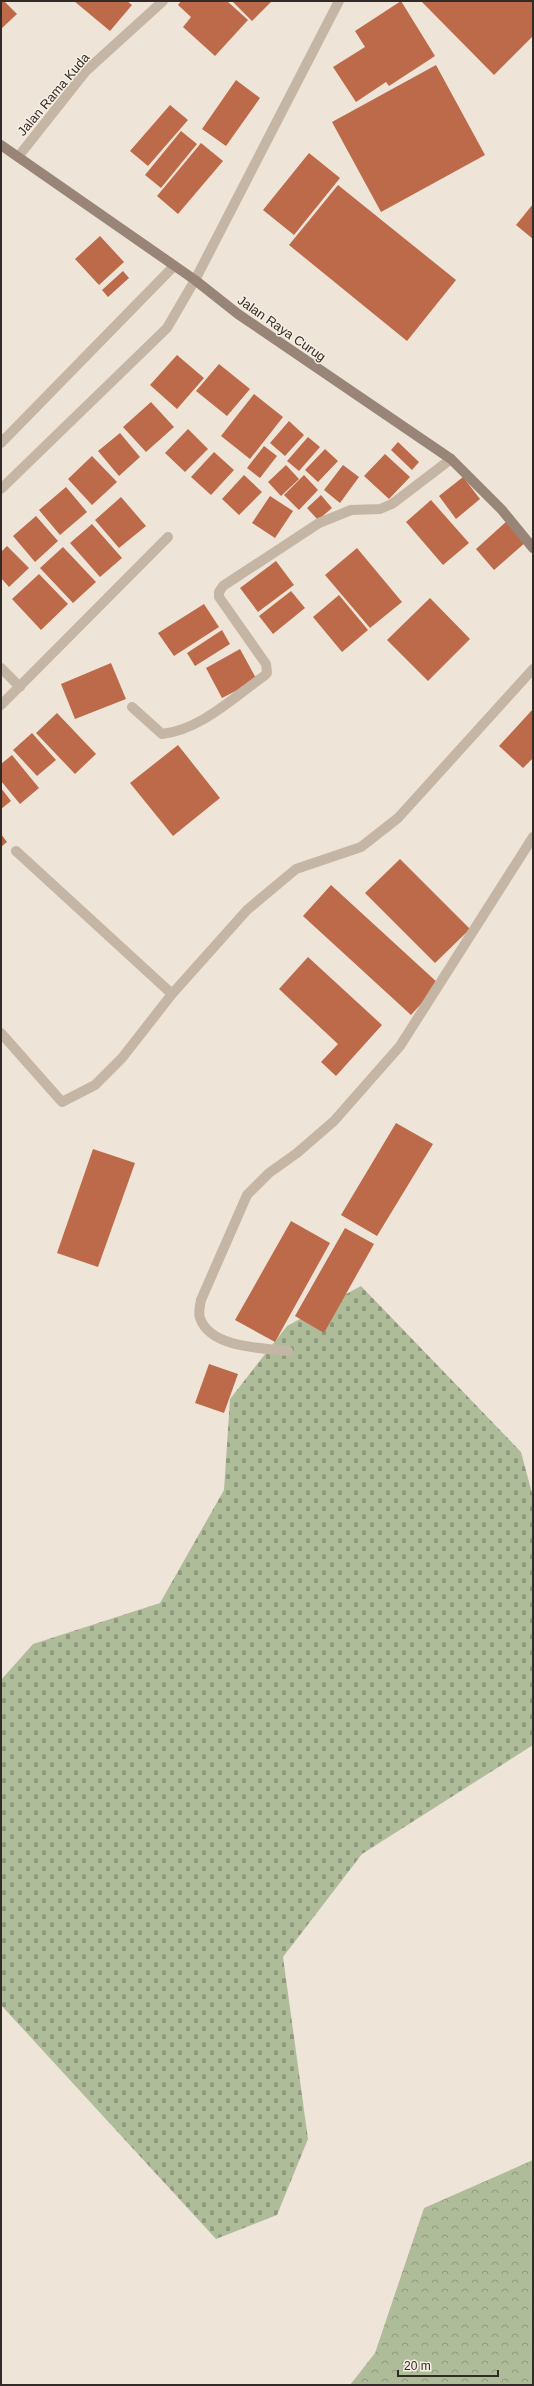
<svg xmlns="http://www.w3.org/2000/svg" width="534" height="2386" viewBox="0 0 534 2386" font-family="Arial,sans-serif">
  <defs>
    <pattern id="forest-crowns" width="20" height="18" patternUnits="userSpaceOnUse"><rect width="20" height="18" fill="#afbc9a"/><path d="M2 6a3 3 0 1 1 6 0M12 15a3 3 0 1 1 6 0" fill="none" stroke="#8f997d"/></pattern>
    <pattern id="cemetery-stones" width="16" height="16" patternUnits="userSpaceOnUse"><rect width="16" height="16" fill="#afbc9a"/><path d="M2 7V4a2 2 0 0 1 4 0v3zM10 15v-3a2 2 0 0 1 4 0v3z" fill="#8f997d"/></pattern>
  </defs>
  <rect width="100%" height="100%" fill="#eee5d8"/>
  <path fill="url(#forest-crowns)" d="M 533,2160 L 533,2385 L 350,2385 L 375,2353 L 424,2208 Z"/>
  <path fill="url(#cemetery-stones)" d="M 361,1286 L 521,1452 L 533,1497 L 533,1745 L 362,1854 L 283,1957 L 308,2139 L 277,2215 L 216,2239 L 1,2005 L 1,1680 L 33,1644 L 160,1603 L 224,1490 L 230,1399 L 287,1326 Z"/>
  <path fill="#bc6a49" d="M 1,1 L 4,1 L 17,14 L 1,29 Z
    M 74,1 L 127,1 L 132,5 L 110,31 Z
    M 181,1 L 227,1 L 248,20 L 215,56 L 183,27 L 191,17 L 178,5 Z
    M 232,1 L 272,1 L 252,21 Z
    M 401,1 L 435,56 L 389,86 L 386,82 L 356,102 L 333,67 L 365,47 L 355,31 Z
    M 421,1 L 533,1 L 533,36 L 494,75 Z
    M 436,65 L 485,155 L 381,212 L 332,122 Z
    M 236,80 L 260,98 L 226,146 L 202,129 Z
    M 170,105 L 188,120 L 148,166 L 130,151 Z
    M 181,131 L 197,144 L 161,188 L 145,175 Z
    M 201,143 L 223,161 L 178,214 L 157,196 Z
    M 309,153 L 340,178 L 294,235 L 263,210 Z
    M 338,185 L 456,280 L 407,341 L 289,245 Z
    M 533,204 L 533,239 L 516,225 Z
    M 100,236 L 124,262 L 99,285 L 75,259 Z
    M 123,271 L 129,278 L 108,297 L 102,290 Z
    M 177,355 L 204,378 L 177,409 L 150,385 Z
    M 219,364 L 250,389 L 227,416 L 196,391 Z
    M 254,394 L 283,417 L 250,459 L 221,436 Z
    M 151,402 L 174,427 L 146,452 L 123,427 Z
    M 289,421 L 304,435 L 285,456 L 270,443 Z
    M 188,429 L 208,449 L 185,472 L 165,453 Z
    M 120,433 L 140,457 L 119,476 L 98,451 Z
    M 308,437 L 320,447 L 299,471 L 287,461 Z
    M 398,442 L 419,462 L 412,470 L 391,450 Z
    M 264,446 L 277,456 L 260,478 L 247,468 Z
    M 325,449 L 338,461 L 318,482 L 305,470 Z
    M 214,452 L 234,470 L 211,495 L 191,477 Z
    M 385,454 L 410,477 L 389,499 L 364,476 Z
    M 92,456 L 117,482 L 92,505 L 68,479 Z
    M 286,465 L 299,479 L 281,496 L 268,482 Z
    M 343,465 L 359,477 L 340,503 L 324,490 Z
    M 244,475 L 262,492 L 239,515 L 222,499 Z
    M 304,475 L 318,490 L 299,510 L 284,495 Z
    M 463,477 L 480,499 L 456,519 L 439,496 Z
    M 66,487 L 87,512 L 60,535 L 39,510 Z
    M 321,495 L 332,508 L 318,520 L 307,508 Z
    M 270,496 L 293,511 L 275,538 L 252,523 Z
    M 121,497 L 146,526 L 119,548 L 95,520 Z
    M 431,500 L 469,543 L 443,565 L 406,522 Z
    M 36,516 L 58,541 L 35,562 L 13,536 Z
    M 508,520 L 527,541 L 494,570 L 476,549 Z
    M 92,524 L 122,558 L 100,577 L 70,543 Z
    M 7,546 L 29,568 L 9,587 L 1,578 L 1,552 Z
    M 63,547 L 96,582 L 73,603 L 40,568 Z
    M 357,548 L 402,602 L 370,628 L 325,575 Z
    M 276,561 L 294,585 L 258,612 L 240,588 Z
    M 39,574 L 68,604 L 41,630 L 12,599 Z
    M 291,591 L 305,608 L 273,634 L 259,616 Z
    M 339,595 L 368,630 L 342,652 L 313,617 Z
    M 430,598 L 470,639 L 428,681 L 387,640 Z
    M 204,604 L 219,627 L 174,656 L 158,633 Z
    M 222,630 L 230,644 L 195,666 L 187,653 Z
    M 240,649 L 257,680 L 222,698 L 206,668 Z
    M 111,663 L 126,699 L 75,719 L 61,684 Z
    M 533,709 L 533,758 L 523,768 L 499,746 Z
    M 57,713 L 96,754 L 75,774 L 36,733 Z
    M 32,733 L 56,760 L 37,776 L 13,750 Z
    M 178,745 L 220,798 L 173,836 L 130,783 Z
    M 12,755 L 39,788 L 20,804 L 1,781 L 1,764 Z
    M 1,788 L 11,801 L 1,809 Z
    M 1,834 L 7,842 L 1,847 Z
    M 400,859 L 470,929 L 435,963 L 365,893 Z
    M 331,885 L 439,984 L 411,1015 L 303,916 Z
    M 308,957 L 382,1025 L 336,1076 L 321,1062 L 338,1044 L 279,989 Z
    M 396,1123 L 433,1144 L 377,1236 L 341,1215 Z
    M 93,1149 L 135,1163 L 98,1267 L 57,1253 Z
    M 291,1221 L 330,1243 L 275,1342 L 235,1320 Z
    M 345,1228 L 374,1244 L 324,1333 L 295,1316 Z
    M 209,1364 L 238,1374 L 224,1413 L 195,1403 Z"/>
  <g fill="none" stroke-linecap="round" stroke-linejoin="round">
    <path stroke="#c5b5a5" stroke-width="10" d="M 18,157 L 86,71 L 163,1
      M 1,443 L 174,266
      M 1,489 L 167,328 L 195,280 L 339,1
      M 1,668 L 20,687
      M 1,705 L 168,537
      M 132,707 L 162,734 C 200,730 233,698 264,676 L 267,673 L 266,664 L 219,597 L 219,592 L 223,586 L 319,523 L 351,510 L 380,509 L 392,504 L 451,459
      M 16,851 L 172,994
      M 1,1033 L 62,1102 L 95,1085 L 122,1058 L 172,994 L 247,910 L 296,869 L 361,847 L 398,818 L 533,669
      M 288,1351 C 262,1348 210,1348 200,1318 C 198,1313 200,1305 201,1300 L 247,1195 L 269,1173 L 297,1153 L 334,1121 L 400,1046 L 533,837"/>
    <path stroke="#988577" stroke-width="10" d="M 1,145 L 195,280 L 238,314 L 451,459 L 502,510 L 533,548"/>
  </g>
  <g text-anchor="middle" stroke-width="3" stroke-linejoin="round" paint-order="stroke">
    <g font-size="13" fill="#322a26" stroke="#f7efe4">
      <text transform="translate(53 94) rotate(-50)" y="5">Jalan Rama Kuda</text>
      <text transform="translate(282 328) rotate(35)" y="5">Jalan Raya Curug</text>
    </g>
  </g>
  <rect width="534" height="2386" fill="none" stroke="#322a26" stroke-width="4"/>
  <path d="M398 2370v6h100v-6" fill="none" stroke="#322a26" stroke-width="2"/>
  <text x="404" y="2370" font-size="12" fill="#322a26" stroke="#f7efe4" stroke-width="3" paint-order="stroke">20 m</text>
</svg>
